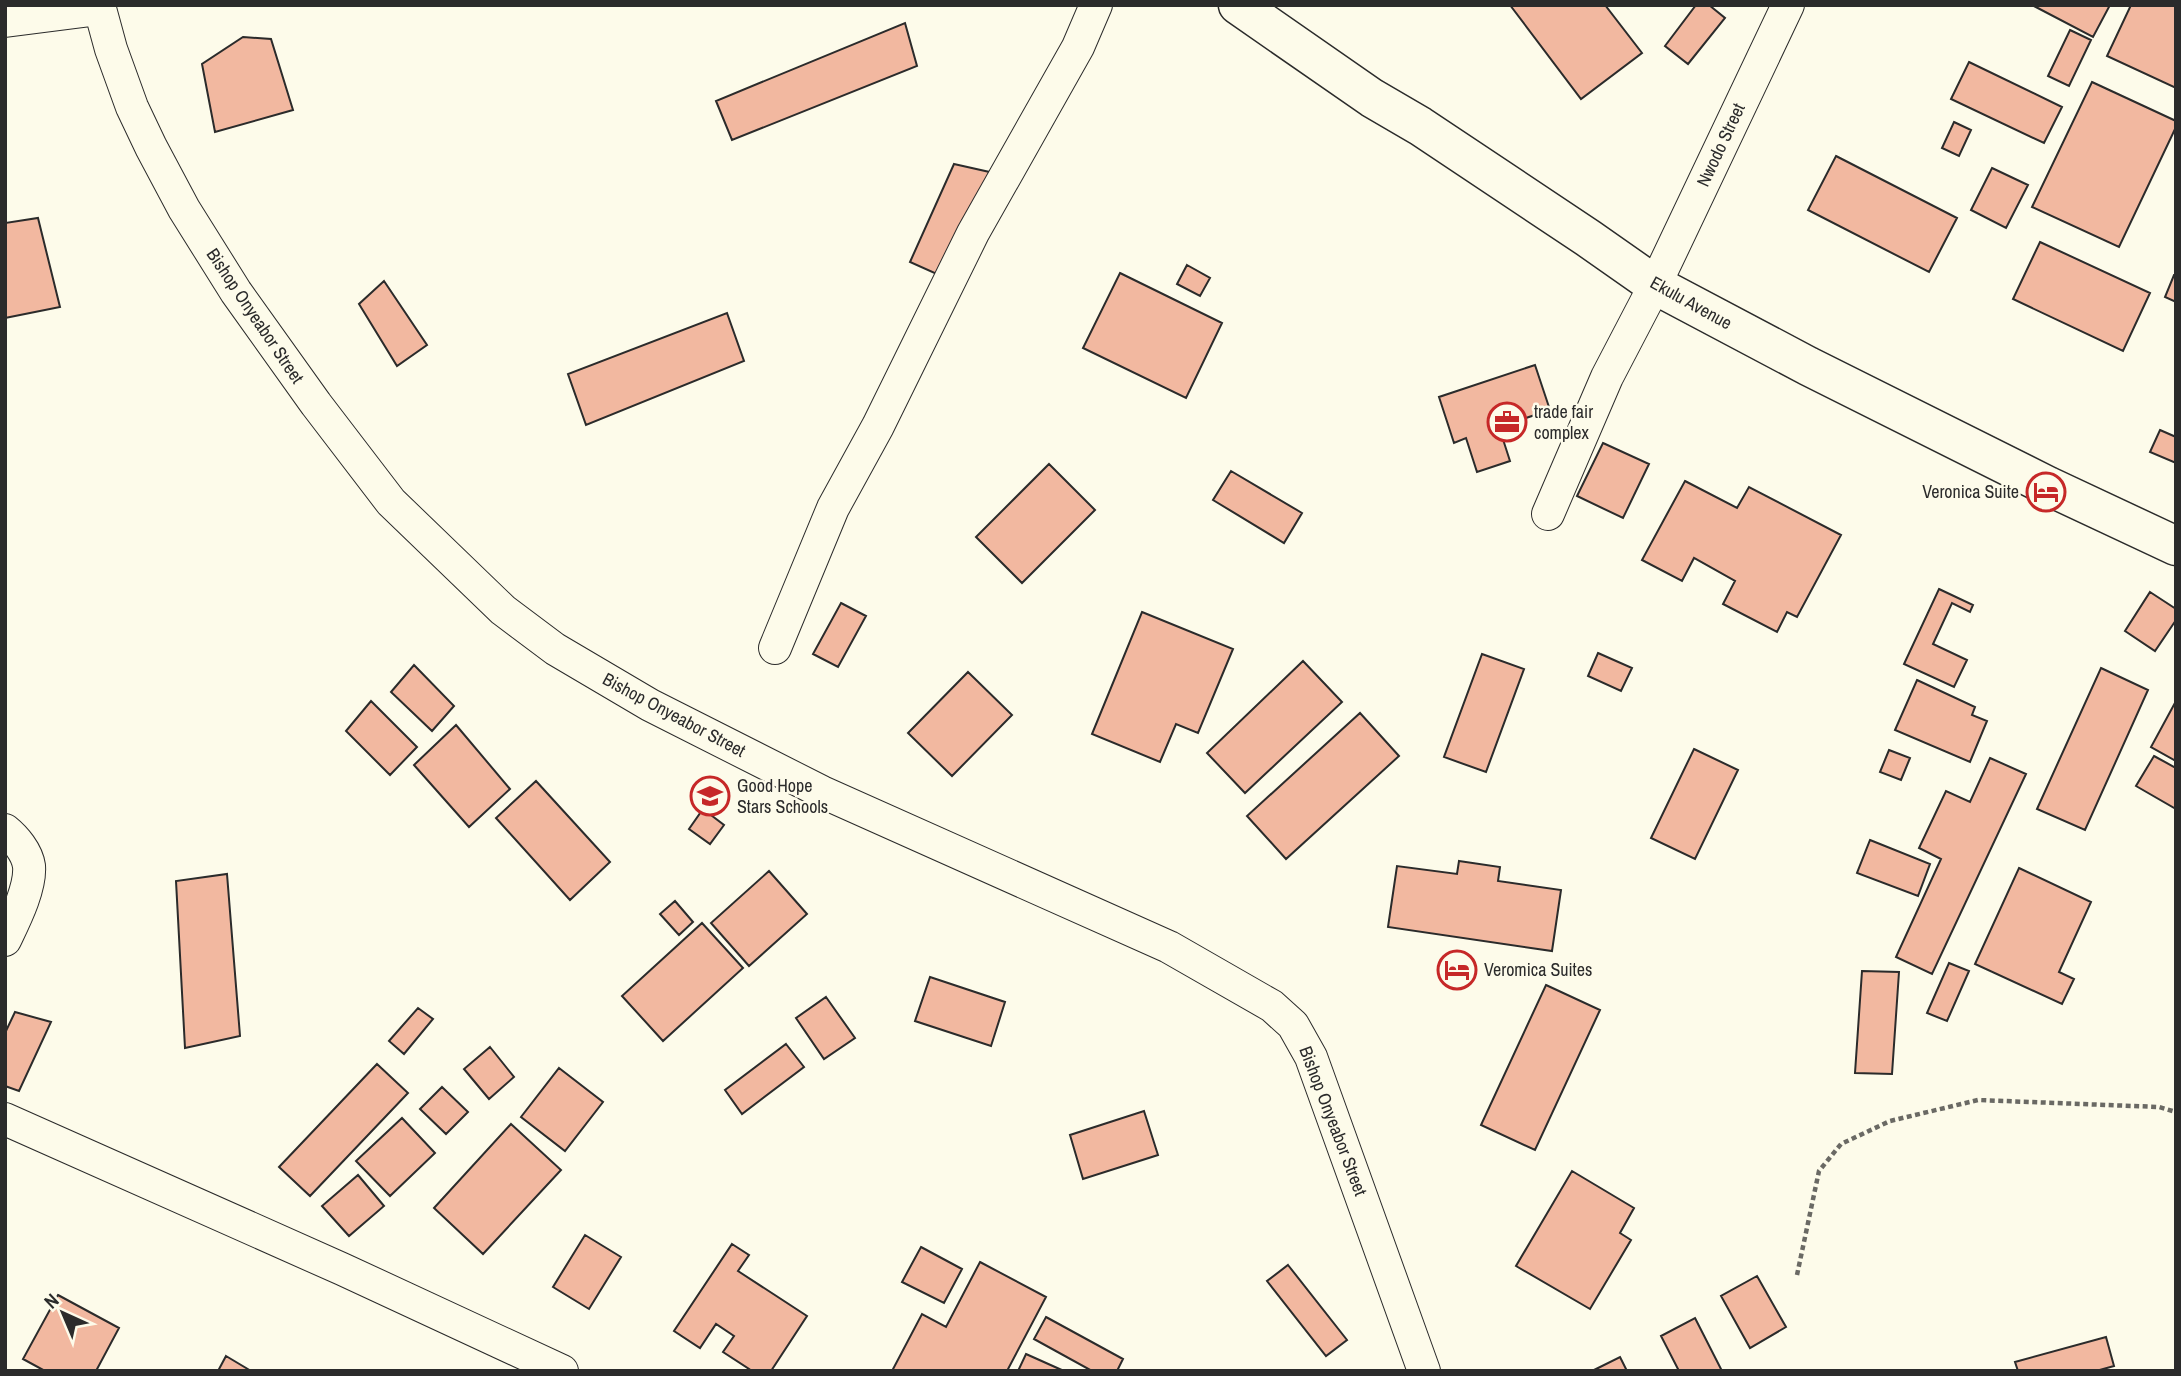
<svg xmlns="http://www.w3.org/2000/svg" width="2181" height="1376" viewBox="0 0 2181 1376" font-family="'Archivo Narrow',sans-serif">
  <rect width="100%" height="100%" fill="#fdfbea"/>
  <path fill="#f2b8a0" stroke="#2b2b2b" stroke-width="2" d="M 1510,5 L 1605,5 L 1642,53 L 1581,99 Z
    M 1696,5 L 1709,5 L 1725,18 L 1688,64 L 1665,46 Z
    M 2032,5 L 2110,5 L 2093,37 Z
    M 2131,5 L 2176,5 L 2176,88 L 2107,56 Z
    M 905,23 L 917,66 L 732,140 L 716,101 Z
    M 2070,30 L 2091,40 L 2069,86 L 2048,76 Z
    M 243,37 L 271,39 L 293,110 L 215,132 L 202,64 Z
    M 1969,62 L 2062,107 L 2044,143 L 1951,99 Z
    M 2092,82 L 2176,121 L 2176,127 L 2119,247 L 2032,207 Z
    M 1954,122 L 1971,130 L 1959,156 L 1942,148 Z
    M 1836,156 L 1957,218 L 1929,272 L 1808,210 Z
    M 954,164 L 994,173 L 939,275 L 910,262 Z
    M 1992,168 L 2028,185 L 2006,228 L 1971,210 Z
    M 38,218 L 60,307 L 5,318 L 5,223 Z
    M 2040,242 L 2150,293 L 2123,351 L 2013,299 Z
    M 1187,265 L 1210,278 L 1200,296 L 1177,284 Z
    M 1120,273 L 1222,323 L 1186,398 L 1083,348 Z
    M 2174,275 L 2176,275 L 2176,302 L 2165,297 Z
    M 384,281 L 427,345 L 397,366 L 359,304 Z
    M 727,313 L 744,361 L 586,425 L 568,374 Z
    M 1535,365 L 1550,410 L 1499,427 L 1510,461 L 1477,472 L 1466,438 L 1454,443 L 1439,397 Z
    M 2160,430 L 2176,437 L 2176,463 L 2150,452 Z
    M 1603,443 L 1649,464 L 1623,518 L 1577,496 Z
    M 1049,464 L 1095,510 L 1022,583 L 976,537 Z
    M 1231,471 L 1302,513 L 1284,543 L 1213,500 Z
    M 1685,481 L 1737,508 L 1749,487 L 1841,535 L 1797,617 L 1787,612 L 1777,632 L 1723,604 L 1735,581 L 1694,558 L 1682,581 L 1642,560 Z
    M 1939,589 L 1973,605 L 1970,612 L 1952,603 L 1933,644 L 1967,660 L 1954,687 L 1904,664 Z
    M 2150,592 L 2176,609 L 2176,620 L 2155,651 L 2125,631 Z
    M 841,603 L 866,616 L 838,667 L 813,654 Z
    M 1142,612 L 1233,649 L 1198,733 L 1176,724 L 1160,762 L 1092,734 Z
    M 1598,653 L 1632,668 L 1621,691 L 1588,676 Z
    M 1482,654 L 1524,669 L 1486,772 L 1444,757 Z
    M 1303,661 L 1342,702 L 1245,793 L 1207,753 Z
    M 414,665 L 454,706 L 432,731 L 391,692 Z
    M 2101,668 L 2148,690 L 2085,830 L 2037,809 Z
    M 968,672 L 1012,715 L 952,776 L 908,733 Z
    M 1917,680 L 1975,707 L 1972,715 L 1987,721 L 1970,762 L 1895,730 Z
    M 371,701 L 417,747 L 390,775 L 346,731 Z
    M 2176,701 L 2176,761 L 2151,747 Z
    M 1360,713 L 1399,756 L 1286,859 L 1247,816 Z
    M 456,725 L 510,789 L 469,827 L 414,765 Z
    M 1694,749 L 1738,770 L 1695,859 L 1651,838 Z
    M 1889,750 L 1910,758 L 1901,780 L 1880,772 Z
    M 2154,756 L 2176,768 L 2176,809 L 2136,786 Z
    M 1990,758 L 2026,774 L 1932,974 L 1896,957 L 1941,859 L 1919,848 L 1946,791 L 1970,802 Z
    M 536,781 L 610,862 L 570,900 L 496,818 Z
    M 703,809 L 724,825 L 710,844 L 689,829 Z
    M 1870,840 L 1930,864 L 1918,896 L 1857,873 Z
    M 1459,861 L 1500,867 L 1498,881 L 1561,890 L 1552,951 L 1388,927 L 1397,866 L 1457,874 Z
    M 2019,868 L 2091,902 L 2059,972 L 2074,979 L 2062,1004 L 1975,964 Z
    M 769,871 L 807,914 L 749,966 L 711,923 Z
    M 227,874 L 240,1036 L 185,1048 L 176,881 Z
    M 675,901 L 693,922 L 679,935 L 660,914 Z
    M 702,923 L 743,968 L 663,1041 L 622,996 Z
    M 1949,963 L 1969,971 L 1947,1021 L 1927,1013 Z
    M 1862,971 L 1899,972 L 1892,1074 L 1855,1073 Z
    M 930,977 L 1005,1002 L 991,1046 L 915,1021 Z
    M 1546,985 L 1600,1010 L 1535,1150 L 1481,1125 Z
    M 826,997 L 855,1038 L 824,1059 L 796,1018 Z
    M 418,1008 L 433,1019 L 404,1054 L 389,1041 Z
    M 15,1012 L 51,1022 L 19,1091 L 5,1086 L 5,1033 Z
    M 786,1044 L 804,1067 L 742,1114 L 725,1090 Z
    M 490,1047 L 514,1077 L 489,1099 L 464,1069 Z
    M 377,1064 L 408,1093 L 310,1196 L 279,1167 Z
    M 559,1068 L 603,1102 L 565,1151 L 521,1117 Z
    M 442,1087 L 468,1112 L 446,1134 L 420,1109 Z
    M 1144,1111 L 1158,1155 L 1083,1179 L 1070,1135 Z
    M 402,1118 L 435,1153 L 390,1196 L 356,1161 Z
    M 511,1124 L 561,1170 L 483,1254 L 434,1208 Z
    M 1572,1171 L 1634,1208 L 1620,1233 L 1631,1240 L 1590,1309 L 1516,1266 Z
    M 358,1175 L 384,1206 L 349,1236 L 322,1206 Z
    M 585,1235 L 621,1257 L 589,1309 L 553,1287 Z
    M 732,1244 L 749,1255 L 738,1271 L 807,1316 L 771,1371 L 747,1371 L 749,1369 L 723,1352 L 734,1336 L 716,1324 L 700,1348 L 674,1331 Z
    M 921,1247 L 962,1269 L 944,1303 L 902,1282 Z
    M 980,1262 L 1046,1297 L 1007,1371 L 892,1371 L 922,1314 L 946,1327 Z
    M 1288,1265 L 1347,1340 L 1326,1356 L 1267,1281 Z
    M 1757,1276 L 1786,1327 L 1750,1348 L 1721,1296 Z
    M 58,1295 L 119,1328 L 96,1371 L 45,1371 L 23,1359 Z
    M 1046,1317 L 1123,1359 L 1117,1371 L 1092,1371 L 1034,1339 Z
    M 1695,1318 L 1722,1371 L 1679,1371 L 1661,1336 Z
    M 2106,1337 L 2114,1366 L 2096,1371 L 2018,1371 L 2015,1362 Z
    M 1026,1354 L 1064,1371 L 1018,1371 Z
    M 226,1356 L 251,1371 L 218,1371 Z
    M 1620,1357 L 1627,1371 L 1592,1371 Z"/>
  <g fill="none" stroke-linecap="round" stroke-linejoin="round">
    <defs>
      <path id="street" d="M 99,5 L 111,49 L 132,107 L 151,147 L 184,209 L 236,292 L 316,404 L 391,502 L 503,610 L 555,649 L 650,705 L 822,792 L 1169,947 L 1272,1006 L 1293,1025 L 1311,1057 L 1424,1371
        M 5,21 L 99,9
        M 1548,514 L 1607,377 L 1655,285 L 1788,5
        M 775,648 L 833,508 L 878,426 L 973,233 L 1078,47 L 1096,5
        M 5,830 C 15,838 27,852 29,866 C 31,888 14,921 5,940
        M 5,1119 L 342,1269 L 562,1371"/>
      <path id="secondary" d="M 1238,5 L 1372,98 L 1420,126 L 1588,238 L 1655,285 L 1808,366 L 2048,486 L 2176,546"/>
    </defs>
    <use href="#street" stroke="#2b2b2b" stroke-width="34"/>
    <use href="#secondary" stroke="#2b2b2b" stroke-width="41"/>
    <path stroke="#6a6964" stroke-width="4.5" stroke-dasharray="5 3.5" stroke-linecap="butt" d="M 1797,1275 L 1819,1171 L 1841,1144 L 1890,1121 L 1978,1100 L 2159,1107 L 2176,1112"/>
    <use href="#street" stroke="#fdfbea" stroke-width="32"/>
    <use href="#secondary" stroke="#fdfbea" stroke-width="38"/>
  </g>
  <defs>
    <symbol id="office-ring" viewBox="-11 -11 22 22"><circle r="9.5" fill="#fdfbea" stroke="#c62828" stroke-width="1.5"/><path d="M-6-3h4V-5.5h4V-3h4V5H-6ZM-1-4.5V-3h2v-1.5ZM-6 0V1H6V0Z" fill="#c62828"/></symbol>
    <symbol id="hotel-ring" viewBox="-11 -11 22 22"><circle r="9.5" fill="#fdfbea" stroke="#c62828" stroke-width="1.5"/><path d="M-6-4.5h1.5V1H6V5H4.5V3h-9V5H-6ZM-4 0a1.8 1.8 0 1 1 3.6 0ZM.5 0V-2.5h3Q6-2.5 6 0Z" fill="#c62828"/></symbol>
    <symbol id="school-ring" viewBox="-11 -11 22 22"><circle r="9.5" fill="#fdfbea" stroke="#c62828" stroke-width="1.5"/><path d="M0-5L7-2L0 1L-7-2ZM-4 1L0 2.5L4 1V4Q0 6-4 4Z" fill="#c62828"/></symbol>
  </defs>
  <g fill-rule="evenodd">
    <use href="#office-ring" x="1485" y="400" width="44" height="44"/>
    <use href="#hotel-ring" x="2024" y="470" width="44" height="44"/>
    <use href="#school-ring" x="688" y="774" width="44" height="44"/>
    <use href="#hotel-ring" x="1435" y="948" width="44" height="44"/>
  </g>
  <g text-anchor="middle" stroke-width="5" stroke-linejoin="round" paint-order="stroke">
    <g font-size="18" fill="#2b2b2b" stroke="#fdfbea">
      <text transform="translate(1721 145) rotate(-65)" y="6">Nwodo Street</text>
      <text transform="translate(1691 303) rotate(29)" y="6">Ekulu Avenue</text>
      <text transform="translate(255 316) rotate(56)" y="6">Bishop Onyeabor Street</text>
      <text transform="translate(674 715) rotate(28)" y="6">Bishop Onyeabor Street</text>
      <text transform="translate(1333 1121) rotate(69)" y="6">Bishop Onyeabor Street</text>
    </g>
    <g font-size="18" fill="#2b2b2b" stroke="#fdfbea" text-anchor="start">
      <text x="1534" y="418">trade fair<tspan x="1534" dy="21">complex</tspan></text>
      <text x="2019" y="498" text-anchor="end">Veronica Suite</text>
      <text x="737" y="792">Good Hope<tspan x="737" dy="21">Stars Schools</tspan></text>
      <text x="1484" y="976">Veromica Suites</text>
    </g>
  </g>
  <rect width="2181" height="1376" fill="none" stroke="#2b2b2b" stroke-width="14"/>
  <g transform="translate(63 1313) rotate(316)" stroke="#fdfbea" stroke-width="5" paint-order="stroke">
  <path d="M0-5L12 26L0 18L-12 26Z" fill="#2b2b2b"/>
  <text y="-10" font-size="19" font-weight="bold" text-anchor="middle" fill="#2b2b2b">N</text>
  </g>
</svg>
